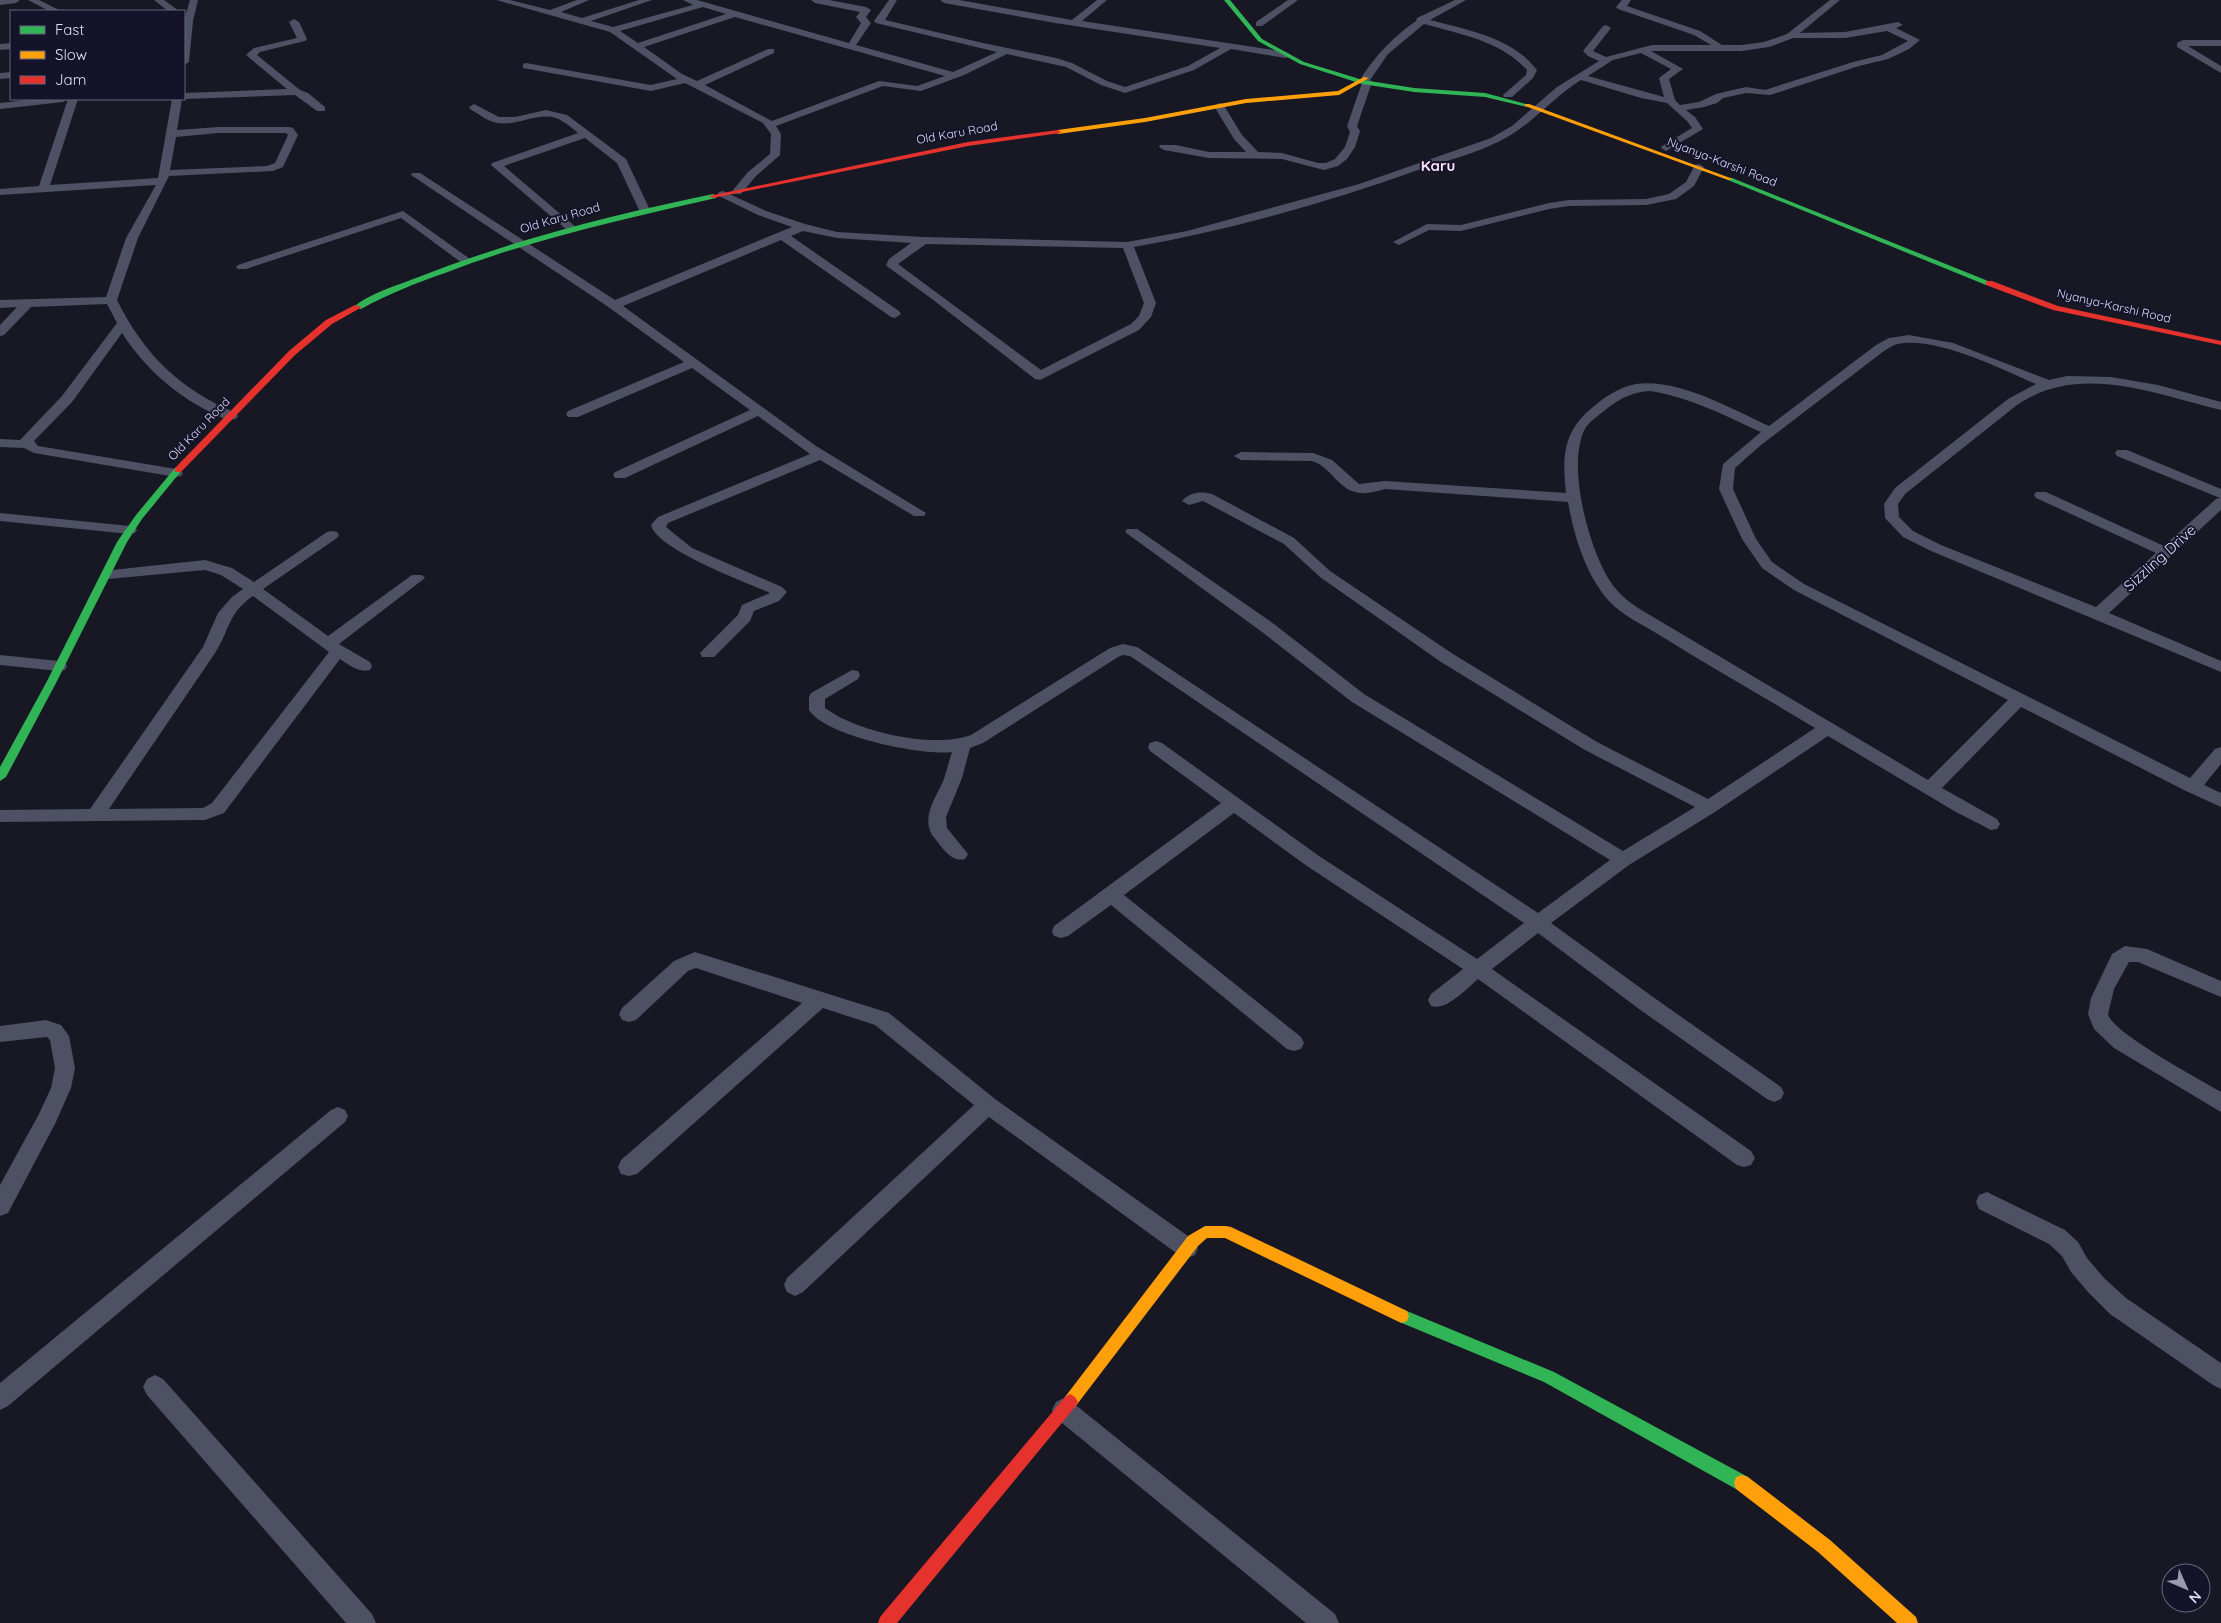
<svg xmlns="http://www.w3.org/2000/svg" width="2221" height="1623" viewBox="0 0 2221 1623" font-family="Quicksand,sans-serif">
  <rect width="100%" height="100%" fill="#181824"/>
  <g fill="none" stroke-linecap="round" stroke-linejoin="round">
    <path fill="#4e5063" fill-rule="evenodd" d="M 0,0 L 20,0 L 16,3 L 0,5 Z
      M 28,0 L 39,0 L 61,11 L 49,11 Z
      M 154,0 L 164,0 L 179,11 L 168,11 Z
      M 190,0 L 198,0 L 193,21 L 189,62 L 184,65 L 184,20 Z
      M 496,0 L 510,0 L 550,10 L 577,0 L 589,0 L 561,12 L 582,18 L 639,0 L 652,0 L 591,21 L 613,27 L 693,5 L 683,0 L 697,0 L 849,43 L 861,23 L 856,17 L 860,12 L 815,3 L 811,0 L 829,0 L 866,7 L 871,10 L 866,17 L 871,23 L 856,45 L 953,72 L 997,52 L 876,23 L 874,21 L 889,0 L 897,0 L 885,20 L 983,43 L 1056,58 L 1072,63 L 1107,81 L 1125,87 L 1188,66 L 1220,48 L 1055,23 L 944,3 L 940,0 L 959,0 L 1072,20 L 1097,0 L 1107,0 L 1082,21 L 1286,52 L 1291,55 L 1286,58 L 1231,49 L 1194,70 L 1125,93 L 1101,85 L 1066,67 L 1007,54 L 964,75 L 921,91 L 883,86 L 776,126 L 781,134 L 780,155 L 756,176 L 741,194 L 733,194 L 732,192 L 733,190 L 748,172 L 770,154 L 771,134 L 763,123 L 685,83 L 651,91 L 523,68 L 523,64 L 526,63 L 651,85 L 677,79 L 610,32 ZM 703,7 L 726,14 L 638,43 L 620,31 ZM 735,17 L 945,76 L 917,86 L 879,81 L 772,121 L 705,85 L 774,53 L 774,49 L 768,49 L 697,81 L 682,74 L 644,47 Z
      M 1288,0 L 1298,0 L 1262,26 L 1256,26 L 1256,22 Z
      M 1455,0 L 1466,0 L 1430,20 C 1467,30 1512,37 1537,70 L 1533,78 L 1512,97 L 1504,97 L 1503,95 L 1526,75 L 1527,70 C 1501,41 1460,34 1424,24 L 1388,54 L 1370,80 L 1372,82 L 1357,126 L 1360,131 L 1355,147 L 1347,159 L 1338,166 L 1324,170 L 1282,159 L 1209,158 L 1164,150 L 1159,147 L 1160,145 L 1176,145 L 1209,152 L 1246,152 L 1234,139 L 1214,106 L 1219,103 L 1223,104 L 1242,135 L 1258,152 L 1282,153 L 1318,163 L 1326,163 L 1335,159 L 1345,147 L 1350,132 L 1347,126 L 1363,80 L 1361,78 C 1376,55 1393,37 1416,21 L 1417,18 Z
      M 1622,0 L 1631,0 L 1627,6 L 1700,31 L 1722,45 L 1742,45 L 1764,42 L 1787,34 L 1830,0 L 1840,0 L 1800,33 L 1845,32 L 1898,22 L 1903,25 L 1896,28 L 1920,40 L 1909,49 L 1888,59 L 1859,66 L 1770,95 L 1746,93 L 1723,98 L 1717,103 L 1704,107 L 1686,110 L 1695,117 L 1703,129 L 1666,151 L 1661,148 L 1662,146 L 1692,128 L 1687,121 L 1667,103 L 1641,98 L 1581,80 C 1552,98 1531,126 1500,141 C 1475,154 1445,161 1418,170 C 1326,203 1230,230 1134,247 L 1156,303 L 1151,317 L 1139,330 L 1040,380 L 1035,379 L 932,299 L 888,267 L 886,265 L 889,259 L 911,243 L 837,238 L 803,231 L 791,236 L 899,311 L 901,314 L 895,318 L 891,317 L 781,240 L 623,306 L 816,446 L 926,513 L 924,516 L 914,516 L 820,460 L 668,523 L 666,527 L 692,548 L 782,587 L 787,592 L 779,601 L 754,611 L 750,621 L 714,657 L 702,657 L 700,653 L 738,615 L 742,605 L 770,593 C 746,582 657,550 651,525 L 658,517 L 810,454 L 758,416 L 625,478 L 615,478 L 613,475 L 615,472 L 750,410 L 692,368 L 578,417 L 568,417 L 566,414 L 568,411 L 684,362 L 607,306 L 411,175 L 412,173 L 420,173 L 615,300 L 792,227 L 758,215 L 719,196 L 718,194 L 719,192 L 723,191 L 766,211 L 805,224 L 837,232 L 923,237 L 1127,242 L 1187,231 L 1359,184 L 1491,138 L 1512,126 L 1557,87 L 1599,61 L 1588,56 L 1583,51 L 1603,26 L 1606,25 L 1611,28 L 1593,51 L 1606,57 L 1652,45 L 1711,45 L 1694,35 L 1618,9 L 1616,7 ZM 1887,31 L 1908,41 L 1882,55 L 1853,62 L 1765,90 L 1746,87 L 1716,94 L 1699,102 L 1680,105 L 1675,100 L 1669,79 L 1683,69 L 1651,51 L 1742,51 L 1769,47 L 1793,38 L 1845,38 ZM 1641,53 L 1671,69 L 1659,78 L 1664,97 L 1588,76 L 1613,60 ZM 926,244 L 1123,248 L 1144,303 L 1139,316 L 1131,324 L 1041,370 L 898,264 Z
      M 294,19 L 299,22 L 307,39 L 305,41 L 260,52 L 257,55 L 300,90 L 308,93 L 325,107 L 325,111 L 317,111 L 295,95 L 184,99 L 183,99 L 184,93 L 287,89 L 246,55 L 254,48 L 297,38 L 289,22 Z
      M 2183,40 L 2221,40 L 2221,46 L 2188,46 L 2221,66 L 2221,73 L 2177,47 L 2177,43 Z
      M 11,43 L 11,49 L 0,50 L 0,44 Z
      M 11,72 L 11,78 L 0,79 L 0,73 Z
      M 38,99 L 68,99 L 63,102 L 0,109 L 0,103 Z
      M 68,99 L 78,99 L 50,185 L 158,178 L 172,99 L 182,99 L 177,130 L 218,127 L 289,127 L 293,128 L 298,135 L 283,167 L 273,171 L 169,176 L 138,238 L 117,300 C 144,354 179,389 236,413 L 238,416 L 236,419 C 227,421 218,416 210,412 C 174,394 144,367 122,333 L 72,402 L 34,441 L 38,446 L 176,469 L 183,473 L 181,476 L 176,477 L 34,453 L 24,448 L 0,447 L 0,439 L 20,440 L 62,396 L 117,323 L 107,304 L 31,307 L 4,335 L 0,336 L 0,325 L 17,307 L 0,308 L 0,300 L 106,297 L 126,238 L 156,185 L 0,195 L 0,189 L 39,186 ZM 218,133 L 286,133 L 288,135 L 275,163 L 267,166 L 170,170 L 176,137 Z
      M 474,104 L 499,117 L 515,117 L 546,110 L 567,115 L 626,159 L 650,210 L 648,212 L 640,212 L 617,163 L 585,138 L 504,166 L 577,228 L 571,231 L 567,230 L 491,165 L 492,163 L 578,133 C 572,128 564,121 556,118 C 537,112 518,126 498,123 C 488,122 479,114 470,109 L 469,107 Z
      M 1699,164 L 1704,167 L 1694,186 L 1676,199 L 1646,205 L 1569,206 L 1549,209 L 1461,231 L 1429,230 L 1399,245 L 1393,242 L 1427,224 L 1461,225 L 1549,203 L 1569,200 L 1646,199 L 1669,194 L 1686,182 L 1695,165 Z
      M 403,211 L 470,259 L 472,261 L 470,263 L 462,263 L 401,218 L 246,269 L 238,269 L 236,267 L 238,265 Z
      M 1909,335 L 1953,343 L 2049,380 L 2067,376 L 2111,377 L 2158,385 L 2221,402 L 2221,410 C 2155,394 2079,362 2017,405 L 1905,494 L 1898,504 L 1899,517 L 1913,531 L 1941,545 L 2096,607 L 2156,553 L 2036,498 L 2034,495 L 2036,492 L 2046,492 L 2164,546 L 2216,499 L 2220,498 L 2117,456 L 2115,453 L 2117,450 L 2127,450 L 2221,489 L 2221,510 L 2109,613 L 2221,661 L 2221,672 L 1931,551 L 1903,537 L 1885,518 L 1884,504 L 1895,488 L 2008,399 L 2036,384 C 2001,369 1936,336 1898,344 C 1893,345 1889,348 1884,351 L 1761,445 L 1735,468 L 1733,489 L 1756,539 L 1772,562 L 1804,584 L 2190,778 L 2215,749 L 2221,747 L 2221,764 L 2204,785 L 2221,793 L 2221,807 L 2186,791 L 2021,707 L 1942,788 L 1997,819 L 2000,824 L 1997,829 L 1991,830 L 1956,812 L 1828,736 L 1715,812 L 1629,865 L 1551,923 L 1653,997 L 1781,1087 L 1784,1093 L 1781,1099 L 1774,1102 L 1767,1099 L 1639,1009 L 1538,933 L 1492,969 L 1751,1151 L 1755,1158 L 1751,1165 L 1744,1167 L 1737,1165 L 1478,979 C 1466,989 1447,1011 1431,1006 L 1428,1000 L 1431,994 L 1463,969 L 1307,866 L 1234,813 L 1124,895 L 1301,1037 L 1304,1043 L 1301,1049 L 1294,1051 L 1287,1049 L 1111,905 L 1068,936 L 1061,938 L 1054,936 L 1052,931 L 1054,926 L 1221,803 L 1150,751 L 1148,747 L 1150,743 L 1156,741 L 1162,743 L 1319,856 L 1477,959 L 1524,923 L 1130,656 L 1123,655 L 1118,657 L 983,743 L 970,748 L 962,778 L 946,817 L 947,828 L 968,854 L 965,859 C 950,863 941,845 932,835 C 921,816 937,796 944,779 C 947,770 949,761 952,752 C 922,756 825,736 809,710 L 809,697 L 811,693 L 852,670 L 858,671 L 860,675 L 858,679 L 825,699 L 825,708 C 857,732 933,749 971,735 L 1110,648 L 1123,644 L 1137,647 L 1538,913 L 1610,860 L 1352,702 L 1262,632 L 1125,532 L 1127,529 L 1137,529 L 1274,624 L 1364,694 L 1623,851 L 1695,807 L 1585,750 L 1441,662 L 1320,577 L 1284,544 L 1203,501 L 1189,505 L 1182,501 C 1190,492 1201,491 1212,494 L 1294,538 L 1330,571 L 1453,654 L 1597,742 L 1708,799 L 1815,728 C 1764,697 1712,668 1661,636 C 1644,625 1622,616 1608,600 C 1585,573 1574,536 1568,502 L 1385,489 C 1377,491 1369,494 1361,493 C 1339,492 1332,467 1312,461 L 1241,460 L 1234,456 L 1241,452 L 1313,453 L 1332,460 L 1359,484 L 1385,481 L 1566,493 C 1562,457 1563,431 1593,407 C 1605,397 1619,387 1636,384 C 1678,378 1732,409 1769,426 L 1876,345 L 1889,338 ZM 1650,391 C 1690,397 1725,416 1761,432 L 1723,464 L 1719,489 L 1742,539 L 1762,568 L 1794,590 L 2008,700 L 1928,780 L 1643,611 C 1630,603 1618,594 1610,581 C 1589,549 1565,462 1586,427 C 1591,420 1602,413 1609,407 C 1622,397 1634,392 1650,391 Z
      M 0,513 L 130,526 L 135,527 L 137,530 L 135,533 L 130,534 L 0,521 Z
      M 332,531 L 337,532 L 339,535 L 337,538 L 263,589 L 328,636 L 412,575 L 422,575 L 425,578 L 339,644 L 370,662 L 372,666 L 370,670 C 359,673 349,665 340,659 L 224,813 L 205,820 L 0,822 L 0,810 L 90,809 L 203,647 L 218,613 L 232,597 L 243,589 L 221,575 L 205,570 L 108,579 L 103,577 L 101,574 L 103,571 L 205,560 L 232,568 L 254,582 L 327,532 ZM 253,596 L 329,652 L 212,803 L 203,808 L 109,809 C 144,757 180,705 215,653 C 230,630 227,614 253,596 Z
      M 0,655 L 59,661 L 65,662 L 67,666 L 65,670 L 59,671 L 0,665 Z
      M 2125,946 L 2147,949 L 2221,981 L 2221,997 L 2138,962 L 2129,962 L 2114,989 L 2108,1014 C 2111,1032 2201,1080 2221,1092 L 2221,1112 L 2114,1048 L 2094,1029 L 2088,1014 L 2091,998 L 2112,954 Z
      M 695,952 L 889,1013 L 995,1099 L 1195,1241 L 1198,1248 L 1195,1255 L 1187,1258 L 1179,1255 L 989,1117 L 803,1292 L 795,1296 L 787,1292 L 784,1285 L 787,1278 L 974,1105 L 875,1025 L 823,1008 L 637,1174 L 629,1176 L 621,1174 L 618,1167 L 621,1160 L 802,1003 L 696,968 L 688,971 L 636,1020 L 629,1022 L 622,1020 L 619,1014 L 622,1008 L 674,961 Z
      M 46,1020 L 61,1025 L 69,1036 L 75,1068 L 71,1088 L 55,1124 L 8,1213 L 0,1216 L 0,1185 L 39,1114 L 51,1088 L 55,1068 L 50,1040 L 47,1037 L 0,1042 L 0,1026 Z
      M 338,1107 L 345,1110 L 348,1116 L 345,1122 L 8,1406 L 0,1410 L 0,1383 L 331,1110 Z
      M 1987,1192 L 2065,1230 L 2078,1242 L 2087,1258 L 2104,1278 L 2126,1298 L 2221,1363 L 2221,1389 L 2213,1385 L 2110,1314 L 2088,1292 L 2071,1272 L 2062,1256 L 2049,1244 L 1979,1209 L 1976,1202 L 1979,1195 Z
      M 155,1375 L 163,1379 L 372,1614 L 376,1623 L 346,1623 L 147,1395 L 143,1387 L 147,1379 Z
      M 1064,1398 L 1072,1402 L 1335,1614 L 1339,1623 L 1306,1623 L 1056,1418 L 1052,1410 L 1056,1402 Z"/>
    <path fill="#30b455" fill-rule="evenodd" d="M 1224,0 L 1230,0 L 1262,39 L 1304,62 L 1363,80 L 1414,88 L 1485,93 L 1530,105 L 1527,107 L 1485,97 L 1414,92 L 1362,84 L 1300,64 L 1258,41 Z
      M 1728,178 L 1732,178 L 1993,283 L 1986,285 L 1728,180 Z
      M 713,194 L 717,196 L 716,198 C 624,219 533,239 445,273 C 416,283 388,294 361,309 L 354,307 C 368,294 398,285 416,278 C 512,240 612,215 713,194 Z
      M 178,467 L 182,470 L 142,519 L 127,542 L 56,683 L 6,777 L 0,781 L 0,767 L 46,683 L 117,542 L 136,515 L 175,468 Z
      M 1402,1309 L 1554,1372 L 1748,1477 L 1750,1483 L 1748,1489 L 1742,1491 L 1736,1489 L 1544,1382 L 1397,1321 L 1395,1316 L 1397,1311 Z"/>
    <path fill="#ff9f0a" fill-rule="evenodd" d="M 1364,77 L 1369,78 L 1339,95 L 1246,103 L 1145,122 L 1058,134 L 1055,132 L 1058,130 L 1145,118 L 1246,99 L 1338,91 Z
      M 1525,104 L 1529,104 L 1733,179 L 1728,180 L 1525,106 Z
      M 1205,1226 L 1226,1226 L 1231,1227 L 1407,1311 L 1409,1316 L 1407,1321 L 1402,1323 L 1397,1321 L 1225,1238 L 1207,1238 L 1198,1246 L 1075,1407 L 1070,1410 L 1065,1407 L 1062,1402 L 1065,1397 L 1188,1236 Z
      M 1742,1475 L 1748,1477 L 1830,1540 L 1916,1617 L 1918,1623 L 1897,1623 L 1818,1552 L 1736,1489 L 1734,1483 L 1736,1477 Z"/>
    <path fill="#e5322d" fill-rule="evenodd" d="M 1058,130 L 1061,132 L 1060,133 L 968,146 L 713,198 L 709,196 L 968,142 Z
      M 1986,281 L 1992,281 L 2058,306 L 2221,341 L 2221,345 L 2053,310 L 1986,285 Z
      M 355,305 L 362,307 L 332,324 L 295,355 L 181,472 L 175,472 L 175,468 L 289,351 L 326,320 Z
      M 1070,1394 L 1075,1397 L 1078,1402 L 1075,1407 L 897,1623 L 878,1623 L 880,1617 L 1065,1397 Z"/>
  </g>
  <g text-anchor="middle" stroke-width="4" stroke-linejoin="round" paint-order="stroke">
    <g font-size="12" fill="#dedefc" stroke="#141329">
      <text transform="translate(957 133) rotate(-10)" y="4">Old Karu Road</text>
      <text transform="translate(1722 162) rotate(21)" y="4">Nyanya-Karshi Road</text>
      <text transform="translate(560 218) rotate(-16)" y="4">Old Karu Road</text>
      <text transform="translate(2114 306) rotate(13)" y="4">Nyanya-Karshi Road</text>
      <text transform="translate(199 429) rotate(-46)" y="4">Old Karu Road</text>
    </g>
    <g font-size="15" font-weight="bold" fill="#fce0f5" stroke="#141329">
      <text x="1438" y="171">Karu</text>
    </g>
    <g font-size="15" fill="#dedefc" stroke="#141329">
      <text transform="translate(2160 558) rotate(-42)" y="5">Sizzling Drive</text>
    </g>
  </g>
  <rect x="10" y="10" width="175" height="90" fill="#141329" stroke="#65647d"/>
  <rect x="20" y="26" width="25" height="8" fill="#30b455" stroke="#65647d"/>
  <text x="55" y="35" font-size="15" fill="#dedefc">Fast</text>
  <rect x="20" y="51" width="25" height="8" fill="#ff9f0a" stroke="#65647d"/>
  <text x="55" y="60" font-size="15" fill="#dedefc">Slow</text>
  <rect x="20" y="76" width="25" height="8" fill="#e5322d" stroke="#65647d"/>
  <text x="55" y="85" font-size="15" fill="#dedefc">Jam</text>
  <g transform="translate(2186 1588) rotate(135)"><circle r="24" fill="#141329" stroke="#65647d"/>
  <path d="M0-4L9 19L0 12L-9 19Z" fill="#9999b0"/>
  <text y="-8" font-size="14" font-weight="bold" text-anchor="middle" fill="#dedefc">N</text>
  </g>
</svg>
